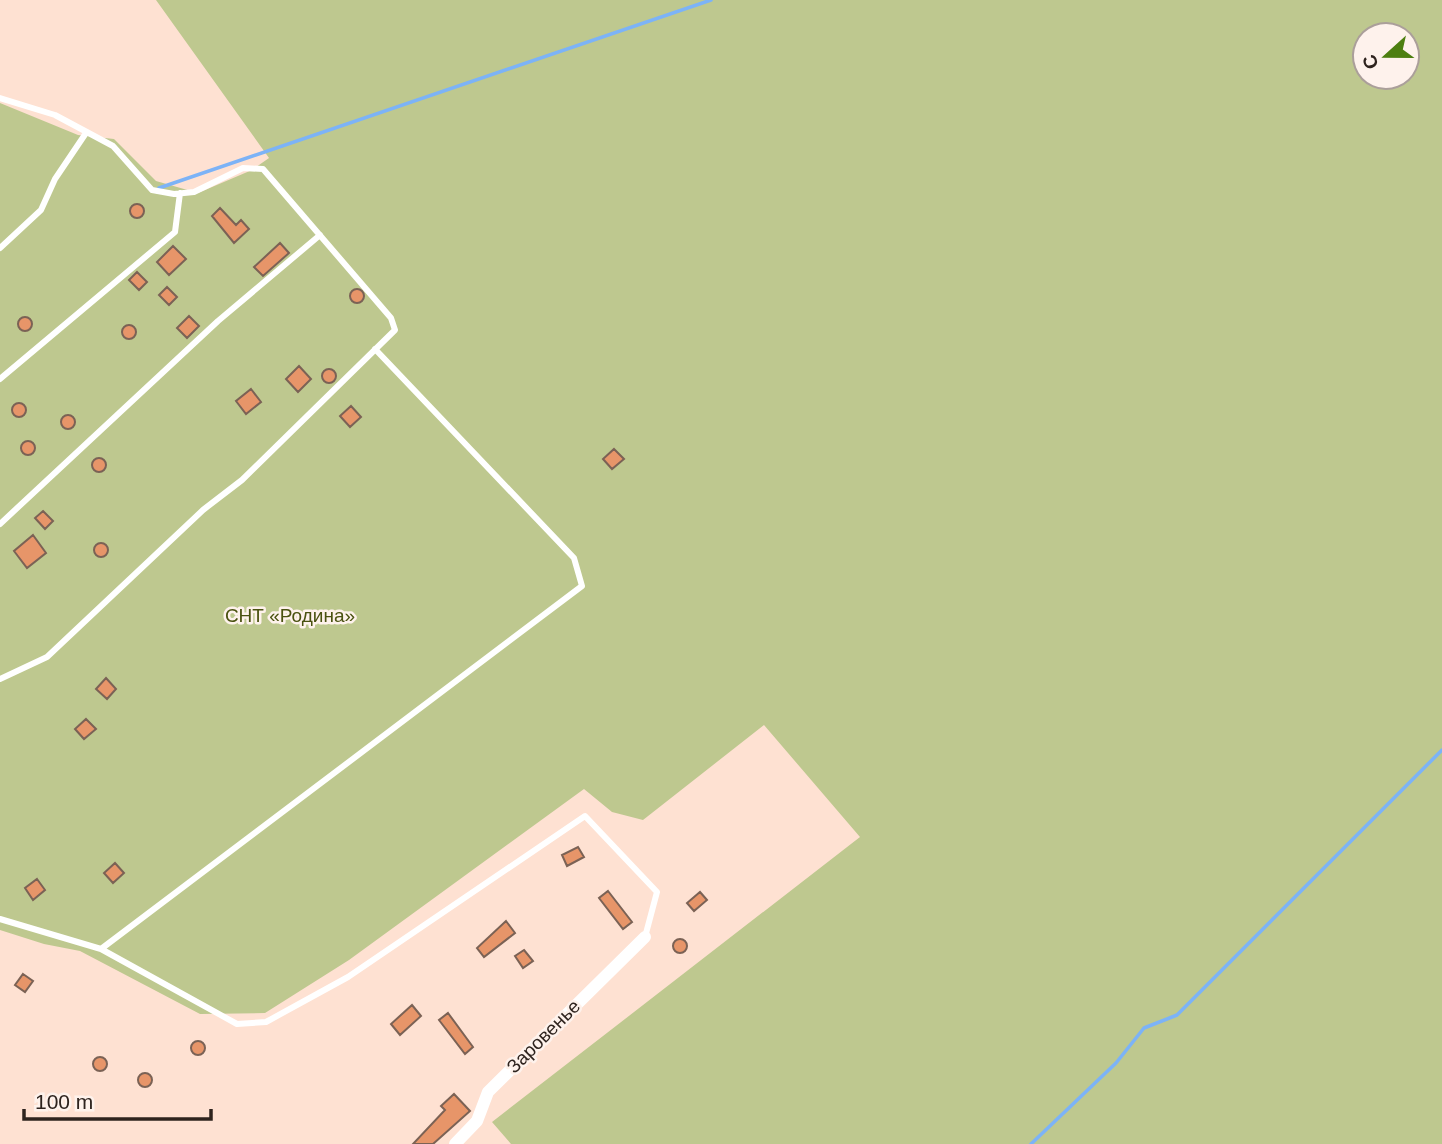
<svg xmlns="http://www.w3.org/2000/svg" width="1442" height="1144" viewBox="0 0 1442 1144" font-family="Helvetica,sans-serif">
  <rect width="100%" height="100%" fill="#fee1d2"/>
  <path fill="#bec88f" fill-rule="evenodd" d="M 156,0 L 1442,0 L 1442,1144 L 511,1144 L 492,1122 L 860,837 L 764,725 L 643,820 L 612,812 L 584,789 L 349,960 L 265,1013 L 200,1014 L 80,951 L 44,944 L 0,930 L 0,103 L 78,135 L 114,139 L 156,181 L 198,193 L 252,170 L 269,158 ZM 1365,35 L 1407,35 L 1407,77 L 1365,77 Z"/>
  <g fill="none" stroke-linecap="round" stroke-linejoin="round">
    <path stroke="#7cb3f7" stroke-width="3.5" d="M 159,188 L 711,0
      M 1031,1144 L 1116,1063 L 1144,1028 L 1177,1015 L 1442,750"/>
  </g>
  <path fill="#e79569" stroke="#7b6255" stroke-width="2" d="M130 211a7 7 0 1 1 14 0a7 7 0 1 1-14 0Z
    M 220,208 L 236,225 L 241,220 L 249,229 L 234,243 L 212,216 Z
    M 280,243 L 289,253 L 263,276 L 254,267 Z
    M 173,246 L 186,259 L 169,275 L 157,262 Z
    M 137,272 L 147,282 L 139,290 L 129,280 Z
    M 167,287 L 177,297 L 169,305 L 159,295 Z
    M350 296a7 7 0 1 1 14 0a7 7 0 1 1-14 0Z
    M 189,316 L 199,326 L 187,338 L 177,328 Z
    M18 324a7 7 0 1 1 14 0a7 7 0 1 1-14 0Z
    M122 332a7 7 0 1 1 14 0a7 7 0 1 1-14 0Z
    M 299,366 L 311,379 L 298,392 L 286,379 Z
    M322 376a7 7 0 1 1 14 0a7 7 0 1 1-14 0Z
    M 251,389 L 261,402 L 246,414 L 236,401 Z
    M12 410a7 7 0 1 1 14 0a7 7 0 1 1-14 0Z
    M 351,406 L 361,417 L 350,427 L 340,416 Z
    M61 422a7 7 0 1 1 14 0a7 7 0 1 1-14 0Z
    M21 448a7 7 0 1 1 14 0a7 7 0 1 1-14 0Z
    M 614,449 L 624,459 L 612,469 L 603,459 Z
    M92 465a7 7 0 1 1 14 0a7 7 0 1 1-14 0Z
    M 43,511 L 53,521 L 45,529 L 35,518 Z
    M 33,535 L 46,553 L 27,568 L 14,551 Z
    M94 550a7 7 0 1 1 14 0a7 7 0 1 1-14 0Z
    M 106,678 L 116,689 L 107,699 L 96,689 Z
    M 86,719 L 96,729 L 84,739 L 75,729 Z
    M 578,847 L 584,857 L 567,866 L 562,855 Z
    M 115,863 L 124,873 L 113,883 L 104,873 Z
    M 37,879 L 45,890 L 33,900 L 25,888 Z
    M 608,891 L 632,922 L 623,929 L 599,898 Z
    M 700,892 L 707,900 L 694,911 L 687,903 Z
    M 506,921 L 515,933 L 484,957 L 477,948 Z
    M673 946a7 7 0 1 1 14 0a7 7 0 1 1-14 0Z
    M 524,950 L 533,961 L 523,968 L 515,956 Z
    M 23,974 L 33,981 L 25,992 L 15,985 Z
    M 412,1005 L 421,1016 L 400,1035 L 391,1024 Z
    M 448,1013 L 473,1047 L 465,1054 L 439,1020 Z
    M191 1048a7 7 0 1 1 14 0a7 7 0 1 1-14 0Z
    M93 1064a7 7 0 1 1 14 0a7 7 0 1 1-14 0Z
    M138 1080a7 7 0 1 1 14 0a7 7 0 1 1-14 0Z
    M 454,1094 L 470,1111 L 433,1144 L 413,1144 L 445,1110 L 441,1106 Z"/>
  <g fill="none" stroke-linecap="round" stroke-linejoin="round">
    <path stroke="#fff" stroke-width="6" d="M 0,98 L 55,115 L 113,146 L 152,190 L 174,194 L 194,192 L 243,168 L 263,169 L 391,318 L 395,330 L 242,480 L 203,510 L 47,657 L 0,679
      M 0,248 L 41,210 L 55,179 L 86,133
      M 0,379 L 175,232 L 180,193
      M 0,524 L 218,321 L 320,235
      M 0,919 L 101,949 L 237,1024 L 266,1022 L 348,977 L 585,816 L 657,892 L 645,937
      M 101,949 L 582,586 L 574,558 L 375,349"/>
    <path stroke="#fff" stroke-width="12" d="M 455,1144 L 477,1121 L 488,1092 L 645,937"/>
  </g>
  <g text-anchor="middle" stroke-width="5" stroke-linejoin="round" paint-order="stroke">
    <g font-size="19" fill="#4a5210" stroke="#fef2ec">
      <text x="290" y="622">СНТ «Родина»</text>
    </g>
    <g font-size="19" fill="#2e231e" stroke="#fef2ec">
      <text transform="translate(543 1036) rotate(-45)" y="7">Заровенье</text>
    </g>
  </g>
  <g transform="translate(1386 56) rotate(249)"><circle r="33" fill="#fef2ec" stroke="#ab9f9a" stroke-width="2"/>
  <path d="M0-5L12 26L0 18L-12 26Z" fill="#4d7f10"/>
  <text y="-10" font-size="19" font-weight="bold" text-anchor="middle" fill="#2e231e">С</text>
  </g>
  <path d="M24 1109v10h187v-10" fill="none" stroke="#2e231e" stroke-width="3.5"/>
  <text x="35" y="1109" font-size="21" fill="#2e231e" stroke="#fef2ec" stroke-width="5" paint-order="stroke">100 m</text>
</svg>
